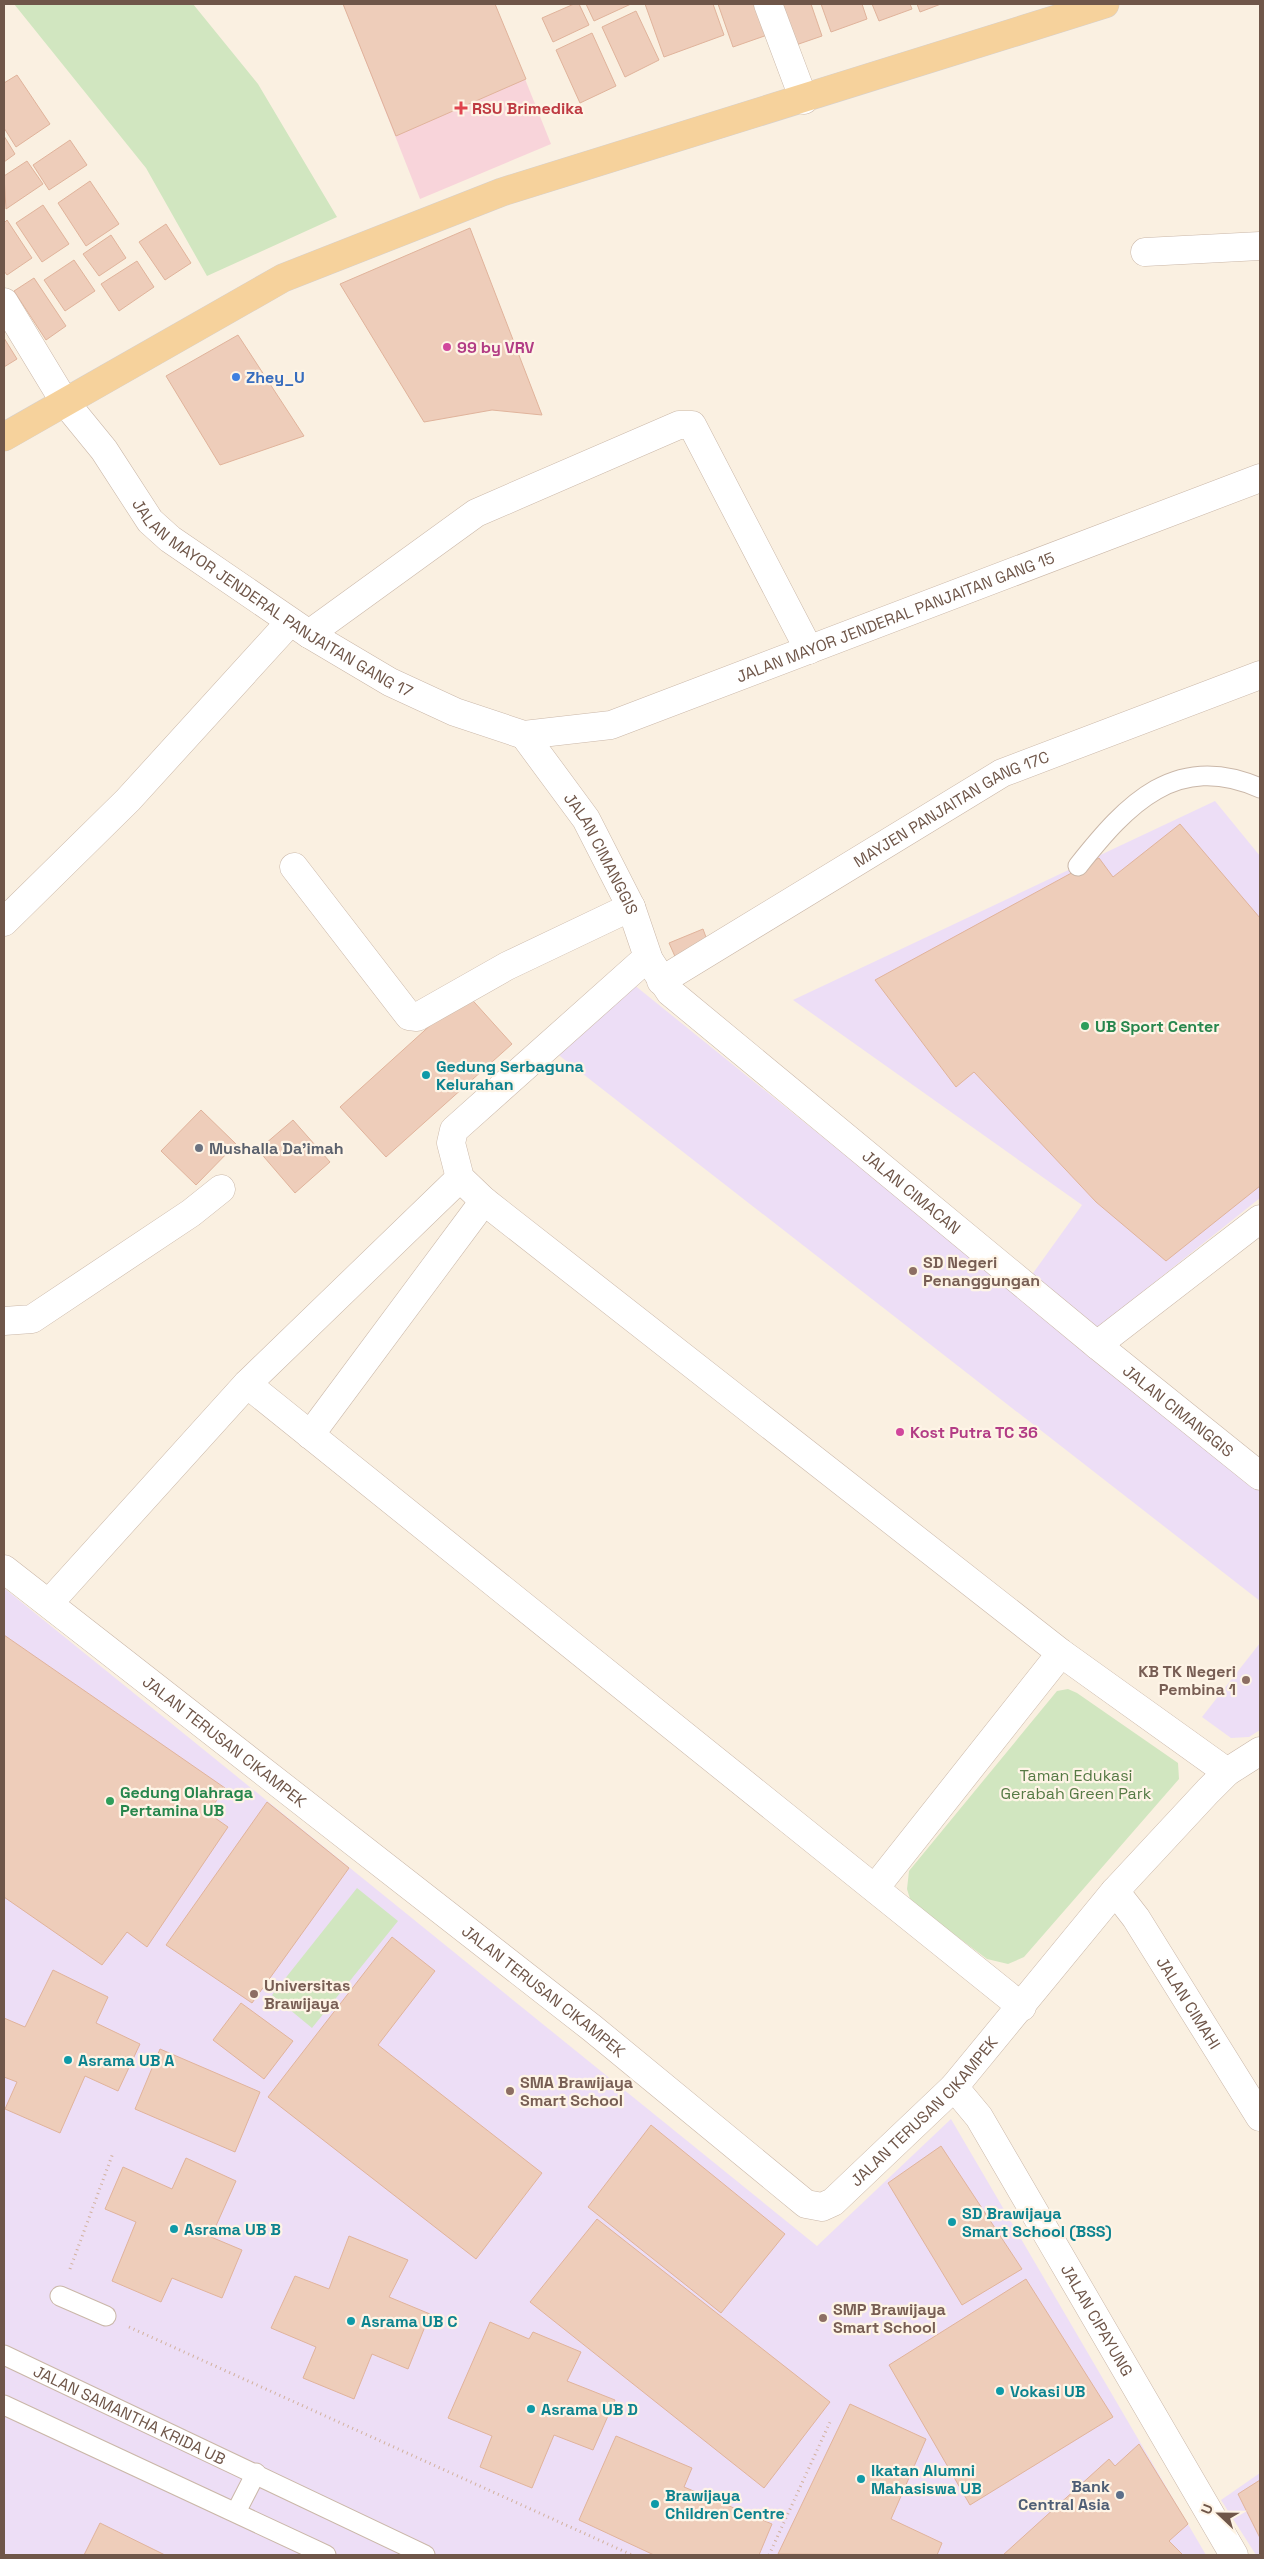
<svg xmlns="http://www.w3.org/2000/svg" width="1264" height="2559" viewBox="0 0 1264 2559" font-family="'Space Grotesk',sans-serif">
  <rect width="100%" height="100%" fill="#faf0e1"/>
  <path fill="#eddef6" d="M 1215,801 L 1260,856 L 1260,1198 L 1096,1329 L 1031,1276 L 1082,1205 L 793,1000 Z
    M 633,984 L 1260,1490 L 1260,1601 L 556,1053 Z
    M 4,1588 L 817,2246 L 951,2119 L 1206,2555 L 4,2555 Z
    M 1260,1643 L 1260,1730 L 1249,1737 L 1231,1738 L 1202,1717 Z
    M 1260,2473 L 1260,2555 L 1256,2555 L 1221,2500 Z"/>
  <path fill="#f8d4da" d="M 343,4 L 495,4 L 551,144 L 420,199 Z"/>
  <path fill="#d1e6c0" d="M 14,4 L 193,4 L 258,84 L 337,217 L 207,276 L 146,168 Z
    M 1068,1689 L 1077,1693 L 1178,1763 L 1179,1779 L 1024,1957 L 1008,1964 L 987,1959 L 911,1902 L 907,1889 L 909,1871 L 1057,1691 Z
    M 357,1888 L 398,1921 L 312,2028 L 272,1995 Z"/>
  <path fill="#eecdba" stroke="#e0b39b" d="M 343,4 L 495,4 L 526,79 L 396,136 Z
    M 574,4 L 579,4 L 589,25 L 553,42 L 542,18 Z
    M 586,4 L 631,4 L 594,21 Z
    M 645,4 L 713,4 L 724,35 L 664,57 Z
    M 718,4 L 762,4 L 773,33 L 733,47 Z
    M 775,4 L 811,4 L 822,36 L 790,47 Z
    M 821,4 L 862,4 L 867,19 L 831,32 Z
    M 872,4 L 910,4 L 912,9 L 879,21 Z
    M 917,4 L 941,4 L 920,12 Z
    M 636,11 L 659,60 L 625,77 L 602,27 Z
    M 592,33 L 616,86 L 580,103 L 556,50 Z
    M 17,75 L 50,124 L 16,147 L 4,128 L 4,83 Z
    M 4,136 L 15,154 L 4,162 Z
    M 70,140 L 87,165 L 49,190 L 33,165 Z
    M 27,161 L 43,184 L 6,209 L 4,176 Z
    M 90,181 L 119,224 L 86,246 L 58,203 Z
    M 43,205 L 69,244 L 42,262 L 16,223 Z
    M 7,220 L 32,258 L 7,275 L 4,271 L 4,223 Z
    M 166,224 L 191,263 L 165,280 L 139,242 Z
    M 470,228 L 542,415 L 492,410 L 424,422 L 340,284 Z
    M 111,235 L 126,258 L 99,276 L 83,254 Z
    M 74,260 L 95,291 L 65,311 L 44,280 Z
    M 137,261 L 154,287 L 119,311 L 101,284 Z
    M 34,278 L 66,326 L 46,340 L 14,291 Z
    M 238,335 L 304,436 L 220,465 L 166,376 Z
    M 4,338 L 17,359 L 4,367 Z
    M 1180,824 L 1260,918 L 1260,1186 L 1166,1261 L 1096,1202 L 974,1072 L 956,1087 L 875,980 L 1099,858 L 1113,877 Z
    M 703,929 L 710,948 L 677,961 L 669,943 Z
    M 466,993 L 512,1044 L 386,1157 L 340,1107 Z
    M 201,1110 L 236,1144 L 196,1185 L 161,1151 Z
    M 293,1120 L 330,1162 L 295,1193 L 258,1150 Z
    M 4,1635 L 225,1788 L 208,1813 L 228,1827 L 147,1947 L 127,1932 L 102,1965 L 4,1897 Z
    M 267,1802 L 349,1868 L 252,2003 L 166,1945 Z
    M 392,1937 L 435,1971 L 378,2045 L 542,2173 L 476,2259 L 268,2097 Z
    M 53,1970 L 108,1997 L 96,2023 L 140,2044 L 118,2091 L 85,2076 L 60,2133 L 5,2109 L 17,2082 L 4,2077 L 4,2018 L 25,2027 Z
    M 241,2003 L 293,2041 L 264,2079 L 213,2040 Z
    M 160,2049 L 260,2092 L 235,2152 L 135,2109 Z
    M 651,2125 L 785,2234 L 721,2313 L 588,2207 Z
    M 941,2146 L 1022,2269 L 962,2305 L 888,2183 Z
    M 186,2158 L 236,2181 L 211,2237 L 242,2250 L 222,2298 L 172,2278 L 161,2302 L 112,2281 L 136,2222 L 105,2209 L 123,2167 L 172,2189 Z
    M 597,2219 L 830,2402 L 764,2488 L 530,2302 Z
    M 349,2236 L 408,2260 L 389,2297 L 430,2314 L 408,2369 L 372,2354 L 354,2399 L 303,2378 L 316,2347 L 271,2328 L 295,2276 L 329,2289 Z
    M 1026,2279 L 1113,2417 L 970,2505 L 889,2365 Z
    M 490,2322 L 529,2339 L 533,2332 L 581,2352 L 567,2381 L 615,2400 L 593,2450 L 554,2435 L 532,2488 L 480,2467 L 492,2436 L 448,2418 Z
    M 850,2404 L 926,2439 L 891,2519 L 942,2543 L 937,2555 L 778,2554 Z
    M 616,2436 L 692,2468 L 684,2487 L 772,2524 L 759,2555 L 654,2555 L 579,2520 Z
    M 1139,2444 L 1188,2524 L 1169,2541 L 1183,2555 L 1003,2555 L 1109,2459 L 1115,2466 Z
    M 1260,2480 L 1260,2538 L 1238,2494 Z
    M 100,2523 L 165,2555 L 84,2555 Z"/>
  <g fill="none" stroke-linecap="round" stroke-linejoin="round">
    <defs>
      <g id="service">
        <path d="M 1078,866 C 1127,804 1176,751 1260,788"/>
        <path d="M 60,2296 L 106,2316"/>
        <path id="s1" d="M 4,2355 L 425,2555"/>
        <path d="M 4,2405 L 326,2555"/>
        <path d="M 236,2512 L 256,2473"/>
      </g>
      <g id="minor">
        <path d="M 768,4 L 804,100"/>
        <path d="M 1145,252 L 1260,246"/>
        <path id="s2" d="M 4,302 L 64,401 L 104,450 L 150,521 L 170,539 L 309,634 L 390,682 L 455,712 L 524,735 L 611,725 L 1260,478"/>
        <path d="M 309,634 L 476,513 L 679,425 L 692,425 L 809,650"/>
        <path id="s3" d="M 524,735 L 586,819 L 631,907 L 649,960 L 670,992 L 1097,1345 L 1260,1476"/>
        <path d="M 294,867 L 409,1016 L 417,1017 L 507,966 L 631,907"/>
        <path d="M 4,922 L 128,800 L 290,622"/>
        <path d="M 649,960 L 640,964 L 454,1130 L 451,1143 L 460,1178 L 484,1201 L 1061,1653 L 1227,1772"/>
        <path id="s4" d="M 661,981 L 1002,773 L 1260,675"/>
        <path d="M 4,1321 L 32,1319 L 191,1213 L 221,1189"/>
        <path d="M 1097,1345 L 1260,1219"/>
        <path d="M 247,1384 L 1022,2007"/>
        <path d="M 310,1435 L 484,1201"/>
        <path id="s5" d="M 4,1569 L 592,2028 L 806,2204 L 822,2207 L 833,2202 L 954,2087 L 1115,1891 L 1208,1791 L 1227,1772 L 1260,1751"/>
        <path d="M 50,1602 L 247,1384 L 460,1178"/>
        <path d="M 875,1888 L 1061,1653"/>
        <path id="s6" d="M 1115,1891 L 1136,1918 L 1260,2117"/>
        <path id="s7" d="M 954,2087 L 979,2117 L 1234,2555"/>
      </g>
      <path id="primary" d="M 4,437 L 283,278 L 502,192 L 1105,4"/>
    </defs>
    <use href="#service" stroke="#cab7a8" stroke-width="21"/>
    <use href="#minor" stroke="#cab7a8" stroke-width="29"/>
    <use href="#primary" stroke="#d7d0cc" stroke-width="29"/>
    <path stroke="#d2b19e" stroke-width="3" stroke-dasharray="1 4" stroke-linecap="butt" d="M 70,2269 L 113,2153
      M 129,2327 L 632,2555
      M 769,2555 L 830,2422"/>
    <use href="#service" stroke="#fff" stroke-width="19"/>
    <use href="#minor" stroke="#fff" stroke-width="28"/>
    <use href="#primary" stroke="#f6d29c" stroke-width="28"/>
  </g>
  <path fill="#e0444e" stroke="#fef4e6" stroke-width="2" d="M458.5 100.5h5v5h5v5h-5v5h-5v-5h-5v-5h5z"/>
  <g fill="#d1479c" stroke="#fef4e6" stroke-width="2">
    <circle cx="447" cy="347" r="5"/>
    <circle cx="900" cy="1432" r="5"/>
  </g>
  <circle fill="#3f7fe0" stroke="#fef4e6" stroke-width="2" cx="236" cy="377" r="5"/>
  <g fill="#2e9e5b" stroke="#fef4e6" stroke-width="2">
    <circle cx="1085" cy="1026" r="5"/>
    <circle cx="110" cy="1801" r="5"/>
  </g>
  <g fill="#0f9aa8" stroke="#fef4e6" stroke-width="2">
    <circle cx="426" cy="1075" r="5"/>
    <circle cx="68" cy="2060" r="5"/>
    <circle cx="952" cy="2222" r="5"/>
    <circle cx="174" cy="2229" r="5"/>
    <circle cx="351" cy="2321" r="5"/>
    <circle cx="1000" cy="2391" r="5"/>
    <circle cx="531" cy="2409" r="5"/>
    <circle cx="861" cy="2479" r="5"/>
    <circle cx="655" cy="2504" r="5"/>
  </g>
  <circle fill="#6b7280" stroke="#fef4e6" stroke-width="2" cx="199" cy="1148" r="5"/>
  <g fill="#8d6e63" stroke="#fef4e6" stroke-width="2">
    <circle cx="913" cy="1271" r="5"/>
    <circle cx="1246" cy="1680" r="5"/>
    <circle cx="254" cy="1994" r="5"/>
    <circle cx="510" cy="2091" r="5"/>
    <circle cx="823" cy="2318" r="5"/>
  </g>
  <circle fill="#5c6f8a" stroke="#fef4e6" stroke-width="2" cx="1120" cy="2495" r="5"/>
  <g text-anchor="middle" stroke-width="4.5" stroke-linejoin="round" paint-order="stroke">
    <g font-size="16" font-weight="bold" fill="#be3a42" stroke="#fef4e6" text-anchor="start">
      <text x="472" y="114">RSU Brimedika</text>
    </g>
    <g font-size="16" font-weight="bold" fill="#b23c85" stroke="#fef4e6" text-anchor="start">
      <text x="457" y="353">99 by VRV</text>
      <text x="910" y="1438">Kost Putra TC 36</text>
    </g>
    <g font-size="16" font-weight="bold" fill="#366cbe" stroke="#fef4e6" text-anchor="start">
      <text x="246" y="383">Zhey_U</text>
    </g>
    <g font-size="16" fill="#6f5649" stroke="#fef4e6">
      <text dy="6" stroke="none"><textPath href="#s2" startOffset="408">JALAN MAYOR JENDERAL PANJAITAN GANG 17</textPath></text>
      <text dy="6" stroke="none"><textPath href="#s2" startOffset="1089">JALAN MAYOR JENDERAL PANJAITAN GANG 15</textPath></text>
      <text dy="6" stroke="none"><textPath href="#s4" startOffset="338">MAYJEN PANJAITAN GANG 17C</textPath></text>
      <text dy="6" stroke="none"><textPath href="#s3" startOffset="142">JALAN CIMANGGIS</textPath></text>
      <text dy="6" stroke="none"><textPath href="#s3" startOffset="611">JALAN CIMACAN</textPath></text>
      <text dy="6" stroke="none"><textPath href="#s3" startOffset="956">JALAN CIMANGGIS</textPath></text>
      <text dy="6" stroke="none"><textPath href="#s5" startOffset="280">JALAN TERUSAN CIKAMPEK</textPath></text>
      <text dy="6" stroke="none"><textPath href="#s5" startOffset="685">JALAN TERUSAN CIKAMPEK</textPath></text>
      <text dy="6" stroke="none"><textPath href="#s6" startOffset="134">JALAN CIMAHI</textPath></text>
      <text dy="6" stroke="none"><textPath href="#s5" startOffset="1180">JALAN TERUSAN CIKAMPEK</textPath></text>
      <text dy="6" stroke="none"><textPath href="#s7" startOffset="274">JALAN CIPAYUNG</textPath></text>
      <text dy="6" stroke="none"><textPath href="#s1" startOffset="139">JALAN SAMANTHA KRIDA UB</textPath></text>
    </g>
    <g font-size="16" font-weight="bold" fill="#27864d" stroke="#fef4e6" text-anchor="start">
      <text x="1095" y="1032">UB Sport Center</text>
      <text x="120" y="1798">Gedung Olahraga<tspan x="120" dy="18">Pertamina UB</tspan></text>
    </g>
    <g font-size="16" font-weight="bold" fill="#0d838f" stroke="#fef4e6" text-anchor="start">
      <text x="436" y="1072">Gedung Serbaguna<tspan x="436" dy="18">Kelurahan</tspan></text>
      <text x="78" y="2066">Asrama UB A</text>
      <text x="962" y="2219">SD Brawijaya<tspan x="962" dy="18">Smart School (BSS)</tspan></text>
      <text x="184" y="2235">Asrama UB B</text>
      <text x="361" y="2327">Asrama UB C</text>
      <text x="1010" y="2397">Vokasi UB</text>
      <text x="541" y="2415">Asrama UB D</text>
      <text x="871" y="2476">Ikatan Alumni<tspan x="871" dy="18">Mahasiswa UB</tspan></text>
      <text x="665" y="2501">Brawijaya<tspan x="665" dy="18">Children Centre</tspan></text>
    </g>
    <g font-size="16" font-weight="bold" fill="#5b616d" stroke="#fef4e6" text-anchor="start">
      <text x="209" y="1154">Mushalla Da'imah</text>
    </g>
    <g font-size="16" font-weight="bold" fill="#785e54" stroke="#fef4e6" text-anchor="start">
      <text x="923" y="1268">SD Negeri<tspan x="923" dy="18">Penanggungan</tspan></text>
      <text x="1236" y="1677" text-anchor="end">KB TK Negeri<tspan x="1236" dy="18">Pembina 1</tspan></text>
      <text x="264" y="1991">Universitas<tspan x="264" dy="18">Brawijaya</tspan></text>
      <text x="520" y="2088">SMA Brawijaya<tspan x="520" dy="18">Smart School</tspan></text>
      <text x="833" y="2315">SMP Brawijaya<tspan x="833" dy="18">Smart School</tspan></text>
    </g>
    <g font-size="16" fill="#567a45" stroke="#fef4e6">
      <text x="1076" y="1781">Taman Edukasi<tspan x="1076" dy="18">Gerabah Green Park</tspan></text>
    </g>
    <g font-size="16" font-weight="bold" fill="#4e5e75" stroke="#fef4e6" text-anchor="end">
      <text x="1110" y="2492">Bank<tspan x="1110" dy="18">Central Asia</tspan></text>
    </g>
  </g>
  <rect width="1264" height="2559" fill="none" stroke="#6f5649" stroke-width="10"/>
  <g transform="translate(1219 2514) rotate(292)" stroke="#fef4e6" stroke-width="4" paint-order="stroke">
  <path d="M0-4L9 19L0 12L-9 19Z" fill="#6f5649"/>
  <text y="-8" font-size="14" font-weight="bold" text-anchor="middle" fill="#6f5649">U</text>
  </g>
</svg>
